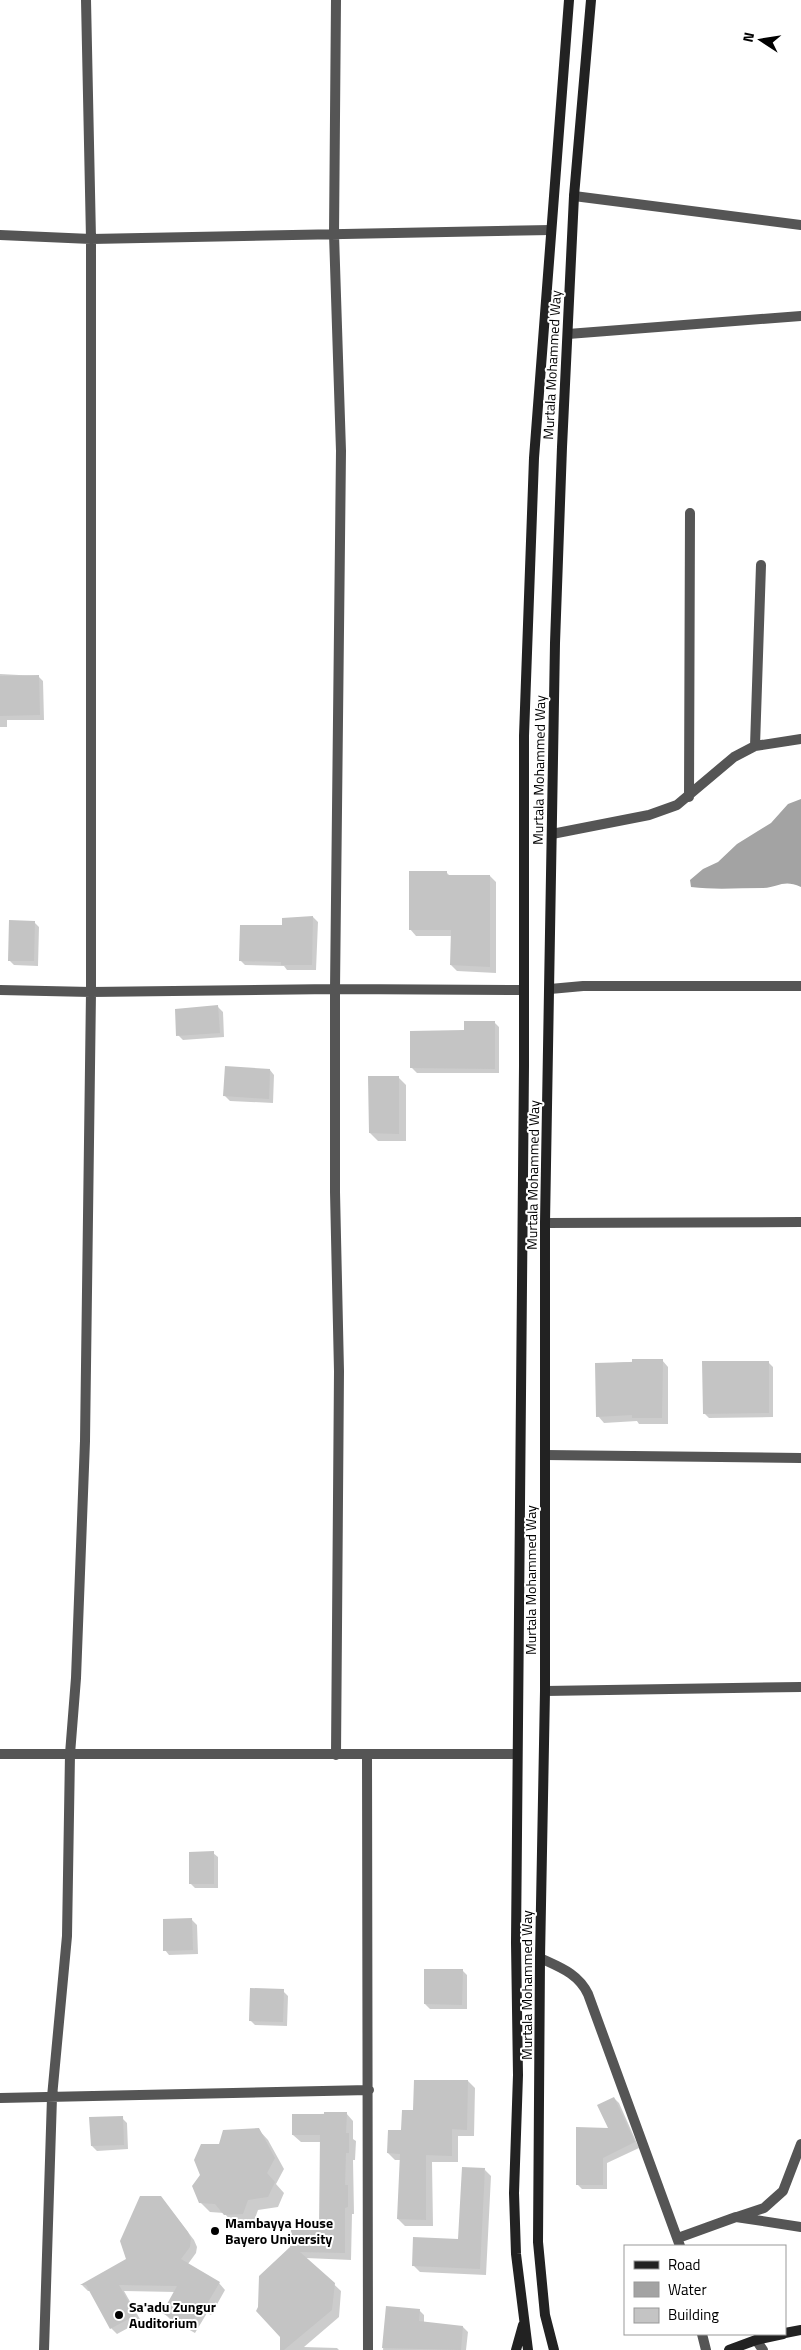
<svg xmlns="http://www.w3.org/2000/svg" width="801" height="2350" viewBox="0 0 801 2350" font-family="'Titillium Web',sans-serif">
  <rect width="100%" height="100%" fill="#fff"/>
  <path fill="#a3a3a3" d="M 801,799 L 801,887 C 783,879 780,887 763,888 C 739,888 715,890 691,887 L 690,880 L 703,869 L 718,862 L 737,844 L 771,823 L 788,804 Z"/>
  <path fill="#0003" d="M 0,674 L 38,676 L 43,681 L 44,720 L 7,720 L 7,727 L 0,727 Z
    M 446,872 L 450,876 L 490,876 L 496,882 L 496,973 L 457,971 L 451,965 L 452,936 L 416,936 L 410,929 Z
    M 313,917 L 318,922 L 316,970 L 287,970 L 284,966 L 245,965 L 240,960 L 283,927 Z
    M 34,922 L 39,927 L 38,966 L 14,965 L 9,960 Z
    M 218,1007 L 223,1012 L 224,1037 L 183,1040 L 178,1035 Z
    M 494,1022 L 499,1027 L 499,1073 L 417,1073 L 412,1068 L 465,1031 Z
    M 270,1070 L 274,1075 L 273,1103 L 230,1101 L 225,1096 Z
    M 398,1077 L 406,1085 L 406,1141 L 378,1141 L 370,1133 Z
    M 662,1360 L 668,1367 L 668,1424 L 639,1424 L 637,1421 L 604,1423 L 598,1416 L 596,1364 Z
    M 768,1362 L 773,1367 L 773,1417 L 709,1418 L 704,1413 Z
    M 213,1853 L 218,1857 L 218,1888 L 195,1888 L 190,1883 Z
    M 192,1920 L 197,1925 L 198,1954 L 169,1955 L 165,1950 Z
    M 462,1970 L 467,1975 L 467,2009 L 430,2009 L 425,2004 Z
    M 283,1991 L 288,1996 L 287,2026 L 255,2025 L 250,2020 Z
    M 468,2081 L 475,2088 L 474,2136 L 458,2136 L 458,2162 L 432,2162 L 433,2226 L 405,2226 L 398,2219 L 401,2160 L 395,2160 L 388,2153 L 415,2111 Z
    M 614,2098 L 619,2103 L 639,2148 L 607,2163 L 607,2189 L 582,2189 L 577,2184 L 610,2129 Z
    M 346,2113 L 353,2121 L 353,2139 L 356,2141 L 355,2160 L 353,2160 L 354,2214 L 352,2214 L 351,2260 L 306,2258 L 341,2291 L 339,2317 L 304,2347 L 337,2348 L 339,2350 L 281,2350 L 281,2336 L 260,2307 L 260,2276 L 320,2232 L 322,2142 L 301,2142 L 293,2135 L 293,2115 Z
    M 122,2118 L 127,2123 L 128,2149 L 97,2151 L 92,2146 Z
    M 258,2129 L 268,2140 L 284,2169 L 276,2184 L 284,2193 L 278,2207 L 258,2210 L 253,2224 L 235,2225 L 224,2213 L 210,2212 L 200,2202 L 220,2145 Z
    M 485,2170 L 491,2176 L 486,2275 L 420,2272 L 414,2266 L 460,2240 Z
    M 161,2197 L 194,2240 L 197,2247 L 196,2253 L 188,2264 L 219,2283 L 225,2290 L 211,2315 L 207,2313 L 195,2333 L 170,2319 L 164,2313 L 175,2292 L 124,2291 L 141,2321 L 117,2334 L 111,2328 L 91,2291 L 88,2291 L 82,2285 L 128,2259 Z
    M 387,2307 L 419,2310 L 424,2315 L 424,2323 L 463,2327 L 468,2332 L 466,2350 L 383,2350 Z"/>
  <path fill="#c4c4c4" d="M 39,675 L 40,715 L 0,716 L 0,676 Z
    M 409,871 L 447,871 L 447,875 L 490,875 L 490,967 L 450,965 L 451,930 L 409,930 Z
    M 313,916 L 312,965 L 281,965 L 281,962 L 239,961 L 240,925 L 282,925 L 282,918 Z
    M 9,920 L 35,921 L 34,961 L 8,961 Z
    M 218,1005 L 220,1033 L 176,1036 L 175,1009 Z
    M 464,1021 L 495,1021 L 495,1069 L 410,1068 L 410,1031 L 464,1030 Z
    M 225,1066 L 270,1069 L 269,1099 L 223,1096 Z
    M 368,1076 L 399,1076 L 399,1134 L 369,1133 Z
    M 632,1359 L 663,1359 L 662,1418 L 632,1418 L 632,1415 L 596,1417 L 595,1363 L 632,1362 Z
    M 702,1361 L 769,1361 L 769,1413 L 703,1414 Z
    M 214,1851 L 214,1884 L 189,1884 L 189,1852 Z
    M 192,1918 L 193,1950 L 163,1951 L 163,1919 Z
    M 424,1969 L 463,1969 L 462,2005 L 424,2004 Z
    M 250,1988 L 284,1989 L 283,2022 L 249,2021 Z
    M 414,2080 L 468,2080 L 467,2130 L 452,2129 L 452,2156 L 426,2155 L 426,2220 L 397,2219 L 400,2154 L 387,2153 L 388,2130 L 401,2130 L 402,2110 L 413,2110 Z
    M 614,2097 L 635,2142 L 603,2158 L 603,2185 L 576,2185 L 576,2127 L 608,2128 L 597,2105 Z
    M 324,2112 L 347,2112 L 346,2133 L 349,2133 L 349,2153 L 346,2153 L 345,2185 L 348,2185 L 348,2207 L 345,2208 L 345,2253 L 300,2252 L 335,2283 L 332,2310 L 284,2350 L 280,2350 L 280,2337 L 256,2311 L 258,2307 L 259,2276 L 290,2247 L 291,2230 L 319,2230 L 320,2135 L 292,2135 L 292,2114 L 324,2114 Z
    M 123,2116 L 124,2145 L 91,2146 L 89,2117 Z
    M 259,2128 L 275,2158 L 267,2173 L 275,2182 L 268,2197 L 248,2200 L 243,2214 L 224,2215 L 215,2204 L 199,2203 L 192,2186 L 200,2175 L 194,2160 L 201,2144 L 219,2144 L 223,2130 Z
    M 462,2167 L 485,2168 L 480,2269 L 412,2266 L 413,2237 L 458,2239 Z
    M 140,2196 L 161,2196 L 188,2232 L 191,2239 L 190,2247 L 181,2259 L 220,2282 L 204,2309 L 201,2307 L 189,2328 L 162,2313 L 177,2286 L 119,2285 L 136,2315 L 110,2329 L 86,2285 L 80,2285 L 126,2259 L 120,2241 Z
    M 386,2306 L 420,2309 L 419,2321 L 463,2326 L 461,2350 L 382,2348 Z"/>
  <g fill="none" stroke-linecap="round" stroke-linejoin="round">
    <path stroke="#555" stroke-width="10" d="M 336,0 L 334,234 L 341,451 L 335,989 L 335,1192 L 339,1371 L 336,1755
      M 574,196 L 801,225
      M 0,235 L 91,239 L 551,230
      M 568,334 L 801,316
      M 755,746 L 761,565
      M 689,797 L 690,513
      M 552,834 L 649,815 L 677,805 L 734,757 L 755,746 L 801,739
      M 550,989 L 583,986 L 801,986
      M 0,990 L 91,992 L 335,989 L 524,990
      M 545,1223 L 801,1222
      M 545,1455 L 801,1458
      M 545,1691 L 801,1687
      M 0,1754 L 517,1754
      M 367,1754 L 368,2350
      M 540,1958 C 559,1967 578,1973 588,1994 L 680,2246
      M 0,2098 L 369,2090
      M 737,2217 L 764,2208 L 783,2191 L 801,2144
      M 678,2238 L 736,2217 L 801,2227
      M 702,2334 L 706,2350
      M 756,2340 L 763,2350
      M 44,2350 L 52,2097 L 67,1936 L 70,1754 L 76,1678 L 85,1441 L 91,992 L 91,239 L 86,0"/>
    <path stroke="#222" stroke-width="10" d="M 785,2333 L 801,2330
      M 516,2350 L 523,2325
      M 528,2350 L 516,2254 L 514,2193 L 518,2075 L 516,1943 L 524,1066 L 524,736 L 534,458 L 569,0
      M 554,2350 L 545,2315 L 538,2242 L 540,1958 L 545,1691 L 545,1223 L 555,643 L 562,447 L 574,196 L 591,0
      M 729,2350 L 756,2340 L 783,2334"/>
  </g>
  <g fill="#000" stroke="#fff" stroke-width="2">
    <circle cx="215" cy="2231" r="5"/>
    <circle cx="119" cy="2315" r="5"/>
  </g>
  <g text-anchor="middle" stroke-width="4" stroke-linejoin="round" paint-order="stroke">
    <g font-size="14" fill="#000" stroke="#fff">
      <text transform="translate(552 365) rotate(-87)" y="5">Murtala Mohammed Way</text>
      <text transform="translate(539 770) rotate(-89)" y="5">Murtala Mohammed Way</text>
      <text transform="translate(533 1175) rotate(-89)" y="5">Murtala Mohammed Way</text>
      <text transform="translate(531 1580) rotate(-90)" y="5">Murtala Mohammed Way</text>
      <text transform="translate(527 1985) rotate(-90)" y="5">Murtala Mohammed Way</text>
    </g>
    <g font-size="14" font-weight="bold" fill="#000" stroke="#fff" text-anchor="start">
      <text x="225" y="2228">Mambayya House<tspan x="225" dy="16">Bayero University</tspan></text>
      <text x="129" y="2312">Sa'adu Zungur<tspan x="129" dy="16">Auditorium</tspan></text>
    </g>
  </g>
  <rect x="624" y="2245" width="162" height="90" fill="#ffffff" stroke="#999999"/>
  <rect x="634" y="2261" width="25" height="8" fill="#222222" stroke="#999999"/>
  <text x="668" y="2270" font-size="15" fill="#000000">Road</text>
  <rect x="634" y="2282" width="25" height="15" fill="#a3a3a3" stroke="#999999"/>
  <text x="668" y="2295" font-size="15" fill="#000000">Water</text>
  <rect x="634" y="2308" width="25" height="15" fill="#c4c4c4" stroke="#999999"/>
  <text x="668" y="2320" font-size="15" fill="#000000">Building</text>
  <g transform="translate(761 40) rotate(282)" stroke="#ffffff" stroke-width="4" paint-order="stroke">
  <path d="M0-4L9 19L0 12L-9 19Z" fill="#000000"/>
  <text y="-8" font-size="14" font-weight="bold" text-anchor="middle" fill="#000000">N</text>
  </g>
</svg>
